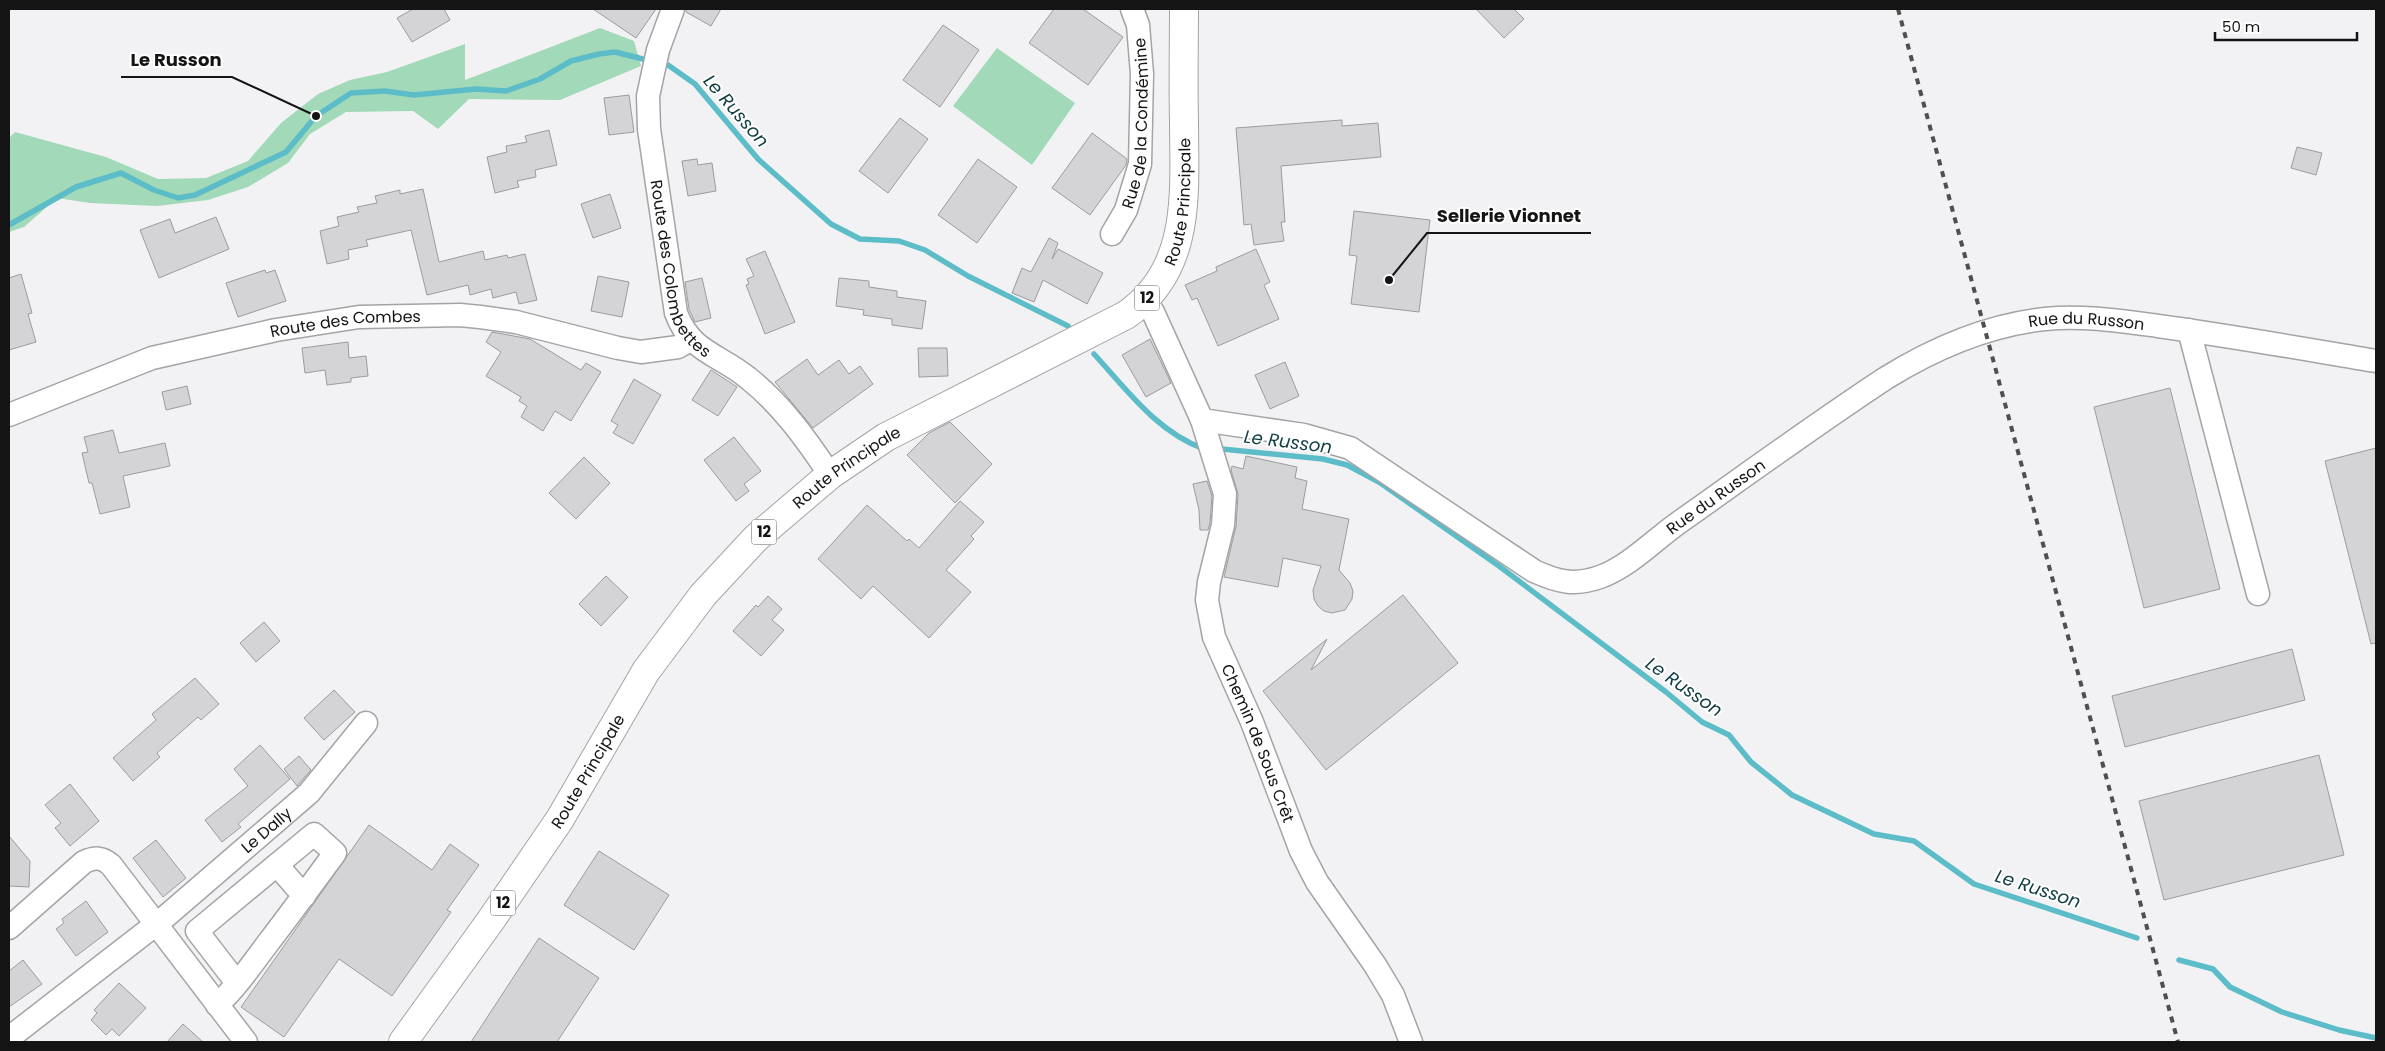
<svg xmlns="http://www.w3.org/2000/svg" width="2385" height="1051" viewBox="0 0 2385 1051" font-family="Poppins,sans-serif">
  <rect width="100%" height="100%" fill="#f2f2f5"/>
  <path fill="#a2d9b8" d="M 600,28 L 634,41 L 641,66 L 560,100 L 469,99 L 438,129 L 413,111 L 346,112 L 310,134 L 288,163 L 248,187 L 208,200 L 157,206 L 90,203 L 57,198 L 24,227 L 9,232 L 9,138 L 15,132 L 106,157 L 158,179 L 206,178 L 248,161 L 281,123 L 318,94 L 350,80 L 387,72 L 465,44 L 465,80 Z
    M 997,48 L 1075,103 L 1032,165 L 953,106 Z"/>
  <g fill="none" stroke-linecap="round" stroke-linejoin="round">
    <path stroke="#5cbcc8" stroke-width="5.5" d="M 660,63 L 668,65 L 695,84 L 758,159 L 831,224 L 860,239 L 899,241 L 925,250 L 968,276 L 1068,326
      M 9,225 L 76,187 L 121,173 L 154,190 L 178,198 L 195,195 L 286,152 L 316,116 L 351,93 L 385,91 L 414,95 L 476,89 L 506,91 L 540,79 L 571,61 L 599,54 L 615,52 L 651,61
      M 1094,354 C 1127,390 1157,432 1204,449
      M 1222,449 L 1323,459 L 1347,465 L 1379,482 L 1499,566 L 1666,692 L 1702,722 L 1729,735 L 1751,762 L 1792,795 L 1874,834 L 1914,841 L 1974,884 L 2137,938
      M 2179,960 L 2213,969 L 2230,987 L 2282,1012 L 2339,1030 L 2376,1038"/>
  </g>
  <path fill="#d4d4d6" stroke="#9c9c9f" d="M 413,9 L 444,9 L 450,20 L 412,42 L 397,18 Z
    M 593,9 L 656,9 L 636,38 Z
    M 686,9 L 721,9 L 711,26 L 686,12 Z
    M 1054,9 L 1083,9 L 1123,37 L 1088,85 L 1029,43 Z
    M 1476,9 L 1514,9 L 1524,19 L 1504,38 Z
    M 943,25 L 979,50 L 940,107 L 903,80 Z
    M 629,95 L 634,132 L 609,135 L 604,98 Z
    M 900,118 L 928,139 L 888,193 L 859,171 Z
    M 1342,120 L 1342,126 L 1378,123 L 1381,157 L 1281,166 L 1285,222 L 1281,222 L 1284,241 L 1254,245 L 1251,224 L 1244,225 L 1236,128 Z
    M 549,130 L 557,165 L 535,170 L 536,177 L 517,181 L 519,187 L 495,193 L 487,157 L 507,152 L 506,146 L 527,142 L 525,136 Z
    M 1092,133 L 1127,159 L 1126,165 L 1090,215 L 1052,188 Z
    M 2297,147 L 2322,153 L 2316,175 L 2291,168 Z
    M 697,159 L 698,165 L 712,163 L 716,191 L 688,196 L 682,161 Z
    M 978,159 L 1017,187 L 977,243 L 938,215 Z
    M 423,189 L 439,262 L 483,251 L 485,260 L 507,255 L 508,258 L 525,254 L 537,300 L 519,304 L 516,292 L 493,298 L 491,289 L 470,295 L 468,285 L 427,295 L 411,230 L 366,240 L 368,246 L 348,250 L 349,259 L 327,264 L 320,231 L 339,226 L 337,217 L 359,212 L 357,207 L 377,203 L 375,196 L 400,190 L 400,194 Z
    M 610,194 L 621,228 L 593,238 L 581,204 Z
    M 1354,211 L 1430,220 L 1419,312 L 1351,304 L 1357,256 L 1349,255 Z
    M 216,217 L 229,249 L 159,278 L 140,230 L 170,219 L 175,233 Z
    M 1049,238 L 1058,243 L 1052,259 L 1058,249 L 1103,273 L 1087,304 L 1043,280 L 1034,302 L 1012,293 L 1022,268 L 1031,272 Z
    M 1256,249 L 1270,282 L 1264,285 L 1279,319 L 1218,346 L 1197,298 L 1192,300 L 1185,285 L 1217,271 L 1216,267 Z
    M 765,251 L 795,322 L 765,334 L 746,285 L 749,284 L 747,279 L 754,276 L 746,259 Z
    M 265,270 L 266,273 L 275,270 L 286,301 L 238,317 L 226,283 Z
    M 21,274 L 32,313 L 28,314 L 36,342 L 9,350 L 9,278 Z
    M 598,276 L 629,282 L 622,317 L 591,311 Z
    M 702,278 L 711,318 L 695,322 L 689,309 L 685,282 Z
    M 839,278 L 869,281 L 869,287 L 897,291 L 897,297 L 926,301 L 922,329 L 892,325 L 892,319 L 863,315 L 864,310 L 836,306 Z
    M 492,332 L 530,339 L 581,370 L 586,363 L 601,372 L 571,421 L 555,411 L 543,431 L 521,417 L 527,406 L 519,401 L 521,397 L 486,376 L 501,352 L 486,342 Z
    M 1150,339 L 1171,383 L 1146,397 L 1122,355 Z
    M 348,342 L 349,358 L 366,356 L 368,376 L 351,378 L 351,382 L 327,385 L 325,370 L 305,373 L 302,348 Z
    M 918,348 L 947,348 L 948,376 L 919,377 Z
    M 807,359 L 818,375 L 839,360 L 849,374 L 860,366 L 873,384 L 813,428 L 775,382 Z
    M 1285,362 L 1299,396 L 1270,409 L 1255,375 Z
    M 711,370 L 737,387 L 718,416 L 692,400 Z
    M 634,379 L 661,395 L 633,444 L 613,433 L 618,425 L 611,421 Z
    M 187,386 L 191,404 L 166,410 L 162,392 Z
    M 2170,388 L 2220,589 L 2144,608 L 2094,407 Z
    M 950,422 L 992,464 L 955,503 L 907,455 L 929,433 Z
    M 113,430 L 119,453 L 165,443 L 170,466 L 123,476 L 130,507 L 100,514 L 92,483 L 89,483 L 82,453 L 88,452 L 84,437 Z
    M 734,437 L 761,471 L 744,484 L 749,491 L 736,501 L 704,460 Z
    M 2376,448 L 2376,643 L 2371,644 L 2325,461 Z
    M 1246,456 L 1297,467 L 1295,478 L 1307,481 L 1302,509 L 1349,519 L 1339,570 L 1350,583 L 1353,591 L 1352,599 L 1345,610 L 1332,613 L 1324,611 L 1318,606 L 1314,599 L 1313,590 L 1321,566 L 1283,558 L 1278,587 L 1224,577 L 1236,526 L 1238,494 L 1231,470 L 1232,466 L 1243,469 Z
    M 584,457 L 610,483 L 576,519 L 549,493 Z
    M 1207,481 L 1212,496 L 1210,523 L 1208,530 L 1200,530 L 1199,510 L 1193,484 Z
    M 960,501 L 984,522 L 971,536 L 974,539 L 946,570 L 971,592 L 929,638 L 873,586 L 861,599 L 818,559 L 867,505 L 907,541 L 909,539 L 919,548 Z
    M 606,576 L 628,597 L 601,626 L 579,604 Z
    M 1403,595 L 1458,663 L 1326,770 L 1263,691 L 1327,639 L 1311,670 Z
    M 768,596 L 782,609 L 772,620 L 784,630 L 761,656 L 733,631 L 756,605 L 758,607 Z
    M 264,622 L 280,641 L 256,662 L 240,643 Z
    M 2292,649 L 2305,700 L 2125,747 L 2112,696 Z
    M 195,678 L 219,704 L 201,720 L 198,717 L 157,753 L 160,757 L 133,781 L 113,758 L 156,720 L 152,714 Z
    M 334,690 L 355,712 L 324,740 L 304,718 Z
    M 260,745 L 290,779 L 238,824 L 241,827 L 222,842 L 205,820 L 248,786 L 234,769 Z
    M 2319,755 L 2344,855 L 2164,900 L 2139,801 Z
    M 299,756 L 311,770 L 297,786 L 284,769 Z
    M 70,784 L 99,821 L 70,846 L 55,828 L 61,823 L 45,805 Z
    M 369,825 L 432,870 L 450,844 L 479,865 L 447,910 L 451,912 L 392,996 L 339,959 L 284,1037 L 241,1007 Z
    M 9,836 L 30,861 L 29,887 L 9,886 Z
    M 156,840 L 186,878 L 163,897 L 133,858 Z
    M 599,851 L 669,895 L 634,950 L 564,905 Z
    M 86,901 L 108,932 L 76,956 L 56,929 L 64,923 L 62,919 Z
    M 539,938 L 599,978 L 557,1042 L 471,1042 Z
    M 23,960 L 42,984 L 9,1007 L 9,971 Z
    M 119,983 L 146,1008 L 119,1036 L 112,1029 L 106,1035 L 91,1020 L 97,1013 L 94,1010 Z
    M 183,1024 L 203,1042 L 167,1042 Z"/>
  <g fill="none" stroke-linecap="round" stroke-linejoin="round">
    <defs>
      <g id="minor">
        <path id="s1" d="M 673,9 L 658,50 L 648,96 L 649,129 L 676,313 C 691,353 719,354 748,378 C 781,404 807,440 830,475"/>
        <path id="s2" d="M 1112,234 L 1126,210 L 1140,164 L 1142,74 L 1138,25 L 1132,9"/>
        <path id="s3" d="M 1145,301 L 1153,312 L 1202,420 L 1304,435 L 1350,448 L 1534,571 C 1558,582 1574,586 1600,577 C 1630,566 1655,539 1681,521 C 1749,473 1816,424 1886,378 C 1933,349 1989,325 2045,319 C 2082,315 2121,321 2158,326 C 2231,336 2304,349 2376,361"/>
        <path d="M 2189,330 L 2258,594"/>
        <path id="s4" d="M 9,415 L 152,358 L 276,330 L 359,317 L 460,315 L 480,317 L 516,322 L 618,348 L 641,352 L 678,347 L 690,340"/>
        <path id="s5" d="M 1202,420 L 1225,494 L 1223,525 L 1209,582 L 1207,600 L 1214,637 L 1252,722 L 1301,851 L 1317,882 L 1375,965 L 1393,995 L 1411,1042"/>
        <path d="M 277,865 L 304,896"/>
        <path d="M 9,928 L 84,862 C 95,857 102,857 111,865 L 246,1042"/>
        <path d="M 217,1005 C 237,987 252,964 268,943 C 291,913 313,883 335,853 L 314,834 L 197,931 L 237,983"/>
        <path id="s6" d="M 9,1038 L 164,918 L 309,793 L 366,723"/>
      </g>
      <g id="major">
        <path id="s7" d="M 403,1042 L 491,920 L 560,819 L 646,671 L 703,595 L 756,538 L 830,475 L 886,437 L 1126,315 C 1193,269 1184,191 1184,120 C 1183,83 1184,46 1184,9"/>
      </g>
    </defs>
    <use href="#minor" stroke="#a4a4a7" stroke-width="25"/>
    <use href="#major" stroke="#a4a4a7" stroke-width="30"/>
    <use href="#minor" stroke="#fff" stroke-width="22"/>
    <use href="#major" stroke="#fff" stroke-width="28"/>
    <path stroke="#4f4f50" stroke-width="4" stroke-dasharray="6 6" stroke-linecap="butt" d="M 1898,9 L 2178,1042"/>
  </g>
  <g text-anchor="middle" stroke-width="4" stroke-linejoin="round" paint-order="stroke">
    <g fill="#fff" stroke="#5a5a5b" stroke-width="1">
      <rect x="1134.5" y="285.5" width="25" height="25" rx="4"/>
      <rect x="751.5" y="519.5" width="25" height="25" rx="4"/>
      <rect x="490.5" y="890.5" width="25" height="25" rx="4"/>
    </g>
    <g font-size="15" font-weight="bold" fill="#141415">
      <text x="1147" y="303">12</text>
      <text x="764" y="537">12</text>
      <text x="503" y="908">12</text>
    </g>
    <g font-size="16" fill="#141415" stroke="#fff">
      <text dy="6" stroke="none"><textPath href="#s2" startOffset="116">Rue de la Condémine</textPath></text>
      <text dy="6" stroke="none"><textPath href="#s7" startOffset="1182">Route Principale</textPath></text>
      <text dy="6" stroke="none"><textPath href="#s1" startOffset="269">Route des Colombettes</textPath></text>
      <text dy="6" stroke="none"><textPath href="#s3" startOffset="1134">Rue du Russon</textPath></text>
      <text dy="6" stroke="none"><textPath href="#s4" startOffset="351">Route des Combes</textPath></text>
      <text dy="6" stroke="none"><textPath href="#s7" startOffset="732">Route Principale</textPath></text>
      <text dy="6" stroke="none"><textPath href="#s3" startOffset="714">Rue du Russon</textPath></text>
      <text dy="6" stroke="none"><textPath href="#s5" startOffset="338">Chemin de Sous Crêt</textPath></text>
      <text dy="6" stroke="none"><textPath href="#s7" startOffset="328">Route Principale</textPath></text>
      <text dy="6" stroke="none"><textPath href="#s6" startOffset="331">Le Dally</textPath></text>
    </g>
    <g font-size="18" font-style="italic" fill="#0f3d42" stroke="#fff">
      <text transform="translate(736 111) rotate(49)" y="6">Le Russon</text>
      <text transform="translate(1288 442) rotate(7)" y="6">Le Russon</text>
      <text transform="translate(1684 687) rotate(35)" y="6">Le Russon</text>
      <text transform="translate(2038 889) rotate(18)" y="6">Le Russon</text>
    </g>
  </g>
  <path fill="none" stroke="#141415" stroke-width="2" d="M316 116L232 77H121M1389 280L1427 233H1591"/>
  <g fill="#141415" stroke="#fff" stroke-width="2">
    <circle cx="316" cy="116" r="5"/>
    <circle cx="1389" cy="280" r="5"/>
  </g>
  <g font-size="18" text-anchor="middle" font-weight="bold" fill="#141415" stroke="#fff" stroke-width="4" stroke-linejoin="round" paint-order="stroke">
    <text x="176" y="66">Le Russon</text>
    <text x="1509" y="222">Sellerie Vionnet</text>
  </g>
  <rect width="2385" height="1051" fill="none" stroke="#141415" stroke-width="20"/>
  <path d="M2215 32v8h142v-8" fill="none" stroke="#141415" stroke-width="2.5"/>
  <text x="2222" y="32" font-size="15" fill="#141415" stroke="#ffffff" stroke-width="4" paint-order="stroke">50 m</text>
</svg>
